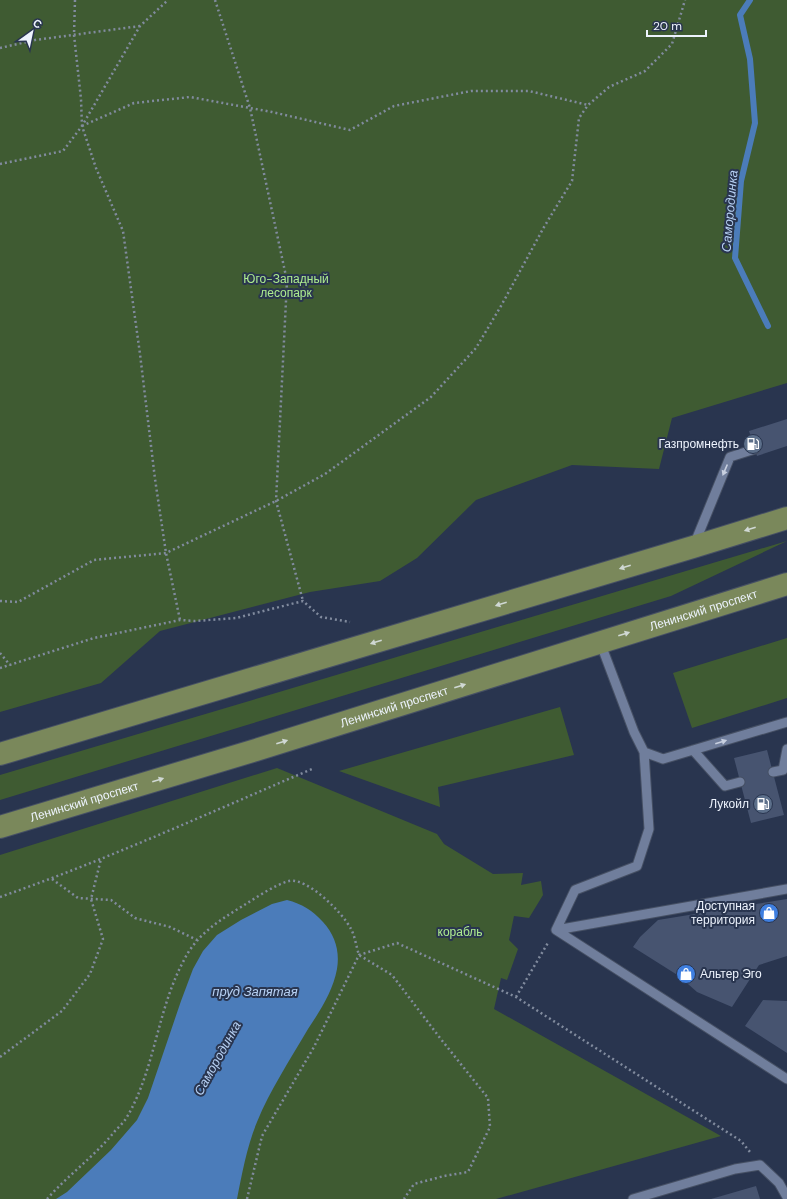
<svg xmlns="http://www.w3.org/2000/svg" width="787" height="1199" viewBox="0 0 787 1199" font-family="'DM Sans',sans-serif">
  <rect width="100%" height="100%" fill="#29354f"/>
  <path fill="#3f5b32" d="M 0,0 L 787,0 L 787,383 L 672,418 L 659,469 L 572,465 L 476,500 L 417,558 L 380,581 L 310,592 L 160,631 L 101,683 L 0,712 Z
    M 787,541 L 671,596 L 0,800 L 0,775 Z
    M 787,638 L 787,698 L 692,728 L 673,673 Z
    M 560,707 L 574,755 L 438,787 L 440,807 L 339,771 Z
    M 277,768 L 437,834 L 444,844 L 493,874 L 523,873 L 521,885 L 541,881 L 543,895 L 529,918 L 514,916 L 509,940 L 518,949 L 507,980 L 501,978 L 494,1009 L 721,1136 L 496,1199 L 0,1199 L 0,855 Z"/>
  <path fill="#4b7cba" d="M 287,900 C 302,904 312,910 323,922 C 335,935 340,951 337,969 C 333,991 320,1011 308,1029 C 290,1060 270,1090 257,1122 C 247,1146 242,1174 237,1199 L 56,1199 L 67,1192 L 111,1150 L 137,1120 L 148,1098 L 181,1001 L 193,969 L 203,951 L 217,935 L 241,920 L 272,904 Z"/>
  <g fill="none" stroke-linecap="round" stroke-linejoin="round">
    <path stroke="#4b7cba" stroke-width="6" d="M 750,0 L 740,15 L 750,59 L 755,123 L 741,181 L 735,258 L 768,326"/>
  </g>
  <path fill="#475470" d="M 787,419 L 787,446 L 757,456 L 749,431 Z
    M 767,750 L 784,815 L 751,823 L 734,758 Z
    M 787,899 L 787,956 L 759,965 L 732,1007 L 697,992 L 679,976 L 633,947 L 640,937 L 658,920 Z
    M 763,1000 L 787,1001 L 787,1053 L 745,1026 Z
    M 756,1186 L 760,1199 L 711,1199 Z"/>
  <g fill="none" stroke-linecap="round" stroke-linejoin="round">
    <defs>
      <path id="service" d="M 694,545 L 730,457 L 755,449
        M 693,750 L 725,786 L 740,782
        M 644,752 L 663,759 L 787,722
        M 773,772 L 783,770 L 787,749
        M 787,889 L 556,930 L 787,1079
        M 556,930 L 575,890 L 637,866 L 649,829 L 644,752 L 634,732 L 600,642
        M 633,1199 L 735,1169 L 760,1165 L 779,1183 L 787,1197"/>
      <g id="primary">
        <path d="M 0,754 L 693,547 L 787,518"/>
        <path id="s1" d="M 0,827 L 256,750 L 787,584"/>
      </g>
    </defs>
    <use href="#service" stroke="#465064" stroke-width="11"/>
    <use href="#primary" stroke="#465064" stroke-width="24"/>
    <path stroke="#818b9e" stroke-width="2.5" stroke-dasharray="2 3" stroke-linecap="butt" d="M 75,0 L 74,35 L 81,99 L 82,126 L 96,168 L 123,231 L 140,354 L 155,479 L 166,553 L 180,620
      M 215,0 L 250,108 L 287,281 L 276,501 L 303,601
      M 0,48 L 35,40 L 140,26
      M 82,126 L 134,103 L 190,97 L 272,112 L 350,130 L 394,106 L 471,91 L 529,91 L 588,105
      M 0,164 L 63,151 L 82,126 L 140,26 L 168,0
      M 0,601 L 18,602 L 94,560 L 166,553 L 276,501 L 325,474 L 431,397 L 476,348 L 501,306 L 544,227 L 572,181 L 579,118 L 588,105 L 609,87 L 645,71 L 672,44 L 685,0
      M 0,653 L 10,665
      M 0,668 L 94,638 L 180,620 L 195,621 L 236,618 L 303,601 L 321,617 L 350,622
      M 52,879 L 78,898 L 111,900 L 135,918 L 170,927 L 197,940
      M 0,897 C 106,860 209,813 312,769
      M 516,997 L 549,941
      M 0,1057 L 62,1011 L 90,974 L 103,939 L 91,899 L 101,859
      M 47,1199 C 68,1175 95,1156 115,1131 C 119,1127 124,1122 127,1117 C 155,1069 157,1011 183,962 C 196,935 217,922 241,907 C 256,898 272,886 289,881 C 307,877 343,913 351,929 C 355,936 356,946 359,955 L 392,975 L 440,1038 L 488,1098 L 490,1127 L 468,1172 L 444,1176 L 414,1184 L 404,1199
      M 247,1199 L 262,1136 L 314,1047 L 359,955 L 397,943 L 516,997 L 741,1141 L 750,1152"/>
    <use href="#service" stroke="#707e9c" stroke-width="9"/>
    <use href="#primary" stroke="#7a885b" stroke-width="22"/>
  </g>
  <defs><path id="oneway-solid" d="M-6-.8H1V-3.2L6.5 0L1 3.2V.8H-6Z"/></defs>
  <g fill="#c8d0e0">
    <use href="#oneway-solid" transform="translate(725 470) rotate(113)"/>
    <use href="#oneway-solid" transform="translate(721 742) rotate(-17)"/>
  </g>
  <g fill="#d0d8d4">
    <use href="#oneway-solid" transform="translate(750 529) rotate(162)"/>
    <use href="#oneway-solid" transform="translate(625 567) rotate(163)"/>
    <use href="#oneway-solid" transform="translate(501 604) rotate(163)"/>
    <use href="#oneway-solid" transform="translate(624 634) rotate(-18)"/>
    <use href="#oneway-solid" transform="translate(376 642) rotate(163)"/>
    <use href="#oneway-solid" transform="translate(460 686) rotate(-18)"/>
    <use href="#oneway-solid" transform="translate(282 742) rotate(-18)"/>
    <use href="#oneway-solid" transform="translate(158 780) rotate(-17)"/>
  </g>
  <defs>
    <symbol id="fuel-disc" viewBox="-11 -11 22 22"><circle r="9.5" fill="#5c6f8a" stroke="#29354f"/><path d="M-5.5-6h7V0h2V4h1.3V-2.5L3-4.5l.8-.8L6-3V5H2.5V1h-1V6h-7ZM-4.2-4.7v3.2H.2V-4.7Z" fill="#fff"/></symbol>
    <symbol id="shop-disc" viewBox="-11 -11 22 22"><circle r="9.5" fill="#3f7fe0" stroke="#29354f"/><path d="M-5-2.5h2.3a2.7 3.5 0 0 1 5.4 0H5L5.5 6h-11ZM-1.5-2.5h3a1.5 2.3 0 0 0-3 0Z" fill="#fff"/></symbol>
  </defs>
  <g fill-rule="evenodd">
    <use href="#fuel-disc" x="742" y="433" width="22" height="22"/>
    <use href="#fuel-disc" x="752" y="793" width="22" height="22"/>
    <use href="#shop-disc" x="758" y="902" width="22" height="22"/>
    <use href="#shop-disc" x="675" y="963" width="22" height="22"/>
  </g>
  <g text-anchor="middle" stroke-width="4" stroke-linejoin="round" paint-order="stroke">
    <g font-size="12" fill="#aeed8f" stroke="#29354f">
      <text x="286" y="283">Юго-Западный<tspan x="286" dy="14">лесопарк</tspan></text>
      <text x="460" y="936">корабль</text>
    </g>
    <g font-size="12" fill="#edf3fd" stroke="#29354f" text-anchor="end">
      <text x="739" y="448">Газпромнефть</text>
      <text x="749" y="808">Лукойл</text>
      <text x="755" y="910">Доступная<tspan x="755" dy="14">территория</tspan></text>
      <text x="700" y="978" text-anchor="start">Альтер Эго</text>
    </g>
    <g font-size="12" fill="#edf3fd" stroke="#29354f">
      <text dy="4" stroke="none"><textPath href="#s1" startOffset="736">Ленинский проспект</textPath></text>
      <text dy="4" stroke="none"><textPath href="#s1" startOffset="412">Ленинский проспект</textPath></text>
      <text dy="4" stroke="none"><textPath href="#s1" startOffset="88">Ленинский проспект</textPath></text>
    </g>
    <g font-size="13" font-style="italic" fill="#b7d1f4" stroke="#29354f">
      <text transform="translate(729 211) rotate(-85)" y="5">Самородинка</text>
      <text x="255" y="996">пруд Запятая</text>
      <text transform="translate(217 1058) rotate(-61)" y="5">Самородинка</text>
    </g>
  </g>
  <g transform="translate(32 32) rotate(33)" stroke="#29354f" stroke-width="3" paint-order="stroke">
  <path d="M0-3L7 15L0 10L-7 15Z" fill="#edf3fd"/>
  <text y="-6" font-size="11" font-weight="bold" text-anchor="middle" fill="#edf3fd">С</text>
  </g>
  <path d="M647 30v6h59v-6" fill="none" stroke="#edf3fd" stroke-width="2"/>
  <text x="653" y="30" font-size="12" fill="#edf3fd" stroke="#29354f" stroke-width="3" paint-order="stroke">20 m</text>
</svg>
